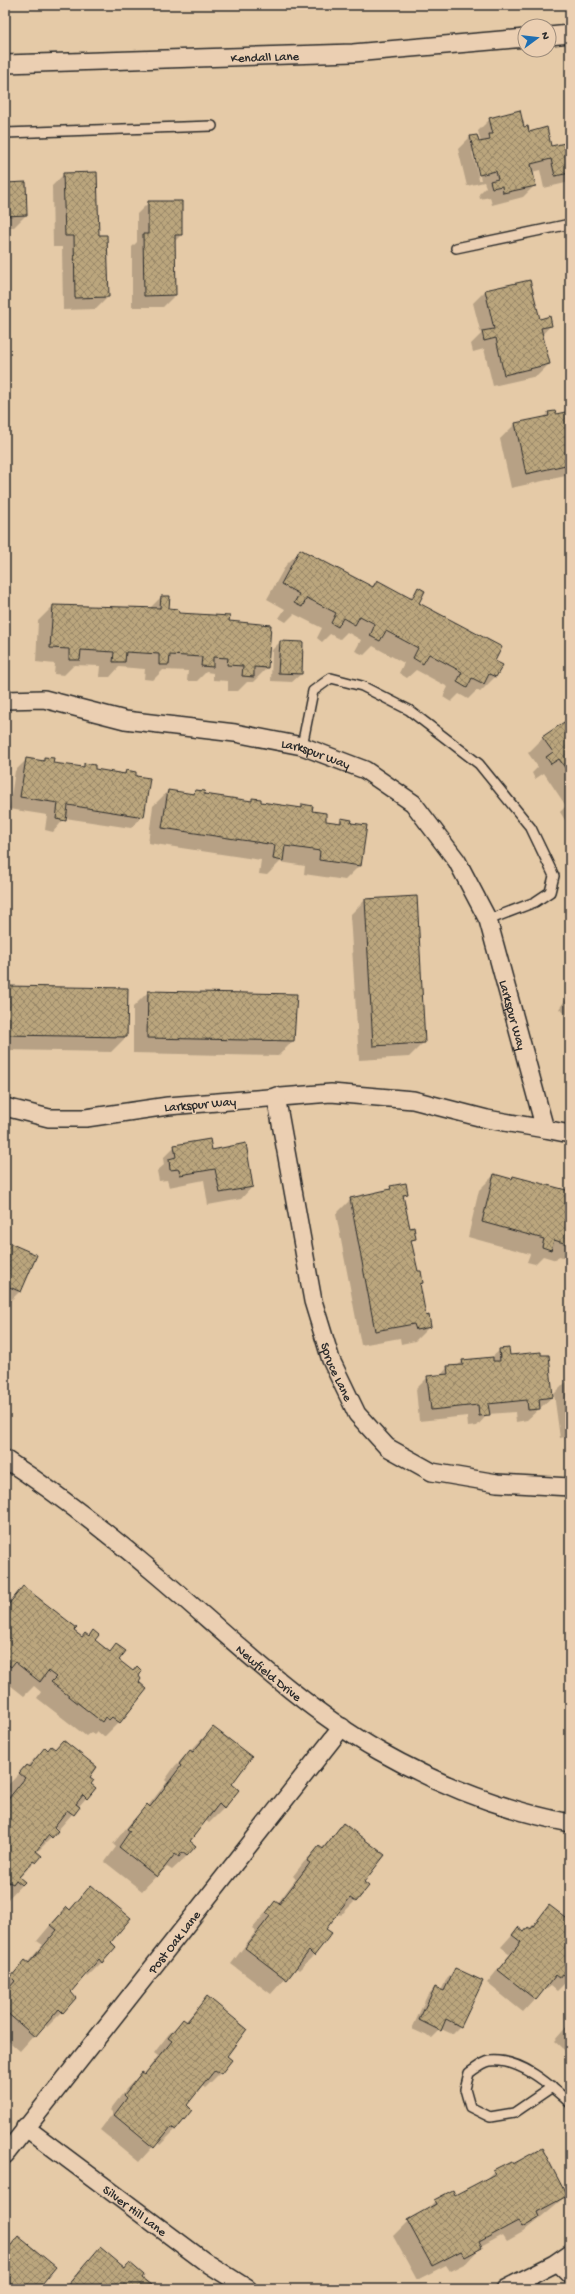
<svg xmlns="http://www.w3.org/2000/svg" width="575" height="2294" viewBox="0 0 575 2294" font-family="'Gochi Hand',sans-serif">
  <defs>
    <pattern id="building-cross-hatch" width="8" height="8" patternUnits="userSpaceOnUse"><rect width="8" height="8" fill="#bba67d"/><path d="M0 0l8 8M0 8l8-8" fill="none" stroke="#988767"/></pattern>
  </defs>
  <rect width="100%" height="100%" fill="#e5caa7"/>
  <filter id="ink" filterUnits="userSpaceOnUse"><feTurbulence type="fractalNoise" baseFrequency=".025" numOctaves="2"/><feDisplacementMap in="SourceGraphic" scale="8" xChannelSelector="R" yChannelSelector="G"/><feConvolveMatrix kernelMatrix="1 2 1 2 8 2 1 2 1" color-interpolation-filters="sRGB"/></filter>
  <g filter="url(#ink)">
    <path fill="#0003" fill-rule="evenodd" d="M 490,119 L 523,128 L 551,147 L 570,143 L 570,182 L 544,188 L 540,170 L 532,172 L 535,185 L 523,197 L 492,205 L 490,197 L 480,199 L 479,194 L 486,187 L 484,182 L 467,186 L 458,149 L 470,137 L 476,136 L 478,144 L 481,143 L 478,131 ZM 472,152 L 474,152 L 481,180 L 479,180 Z
      M 64,174 L 98,236 L 108,297 L 96,309 L 63,310 L 62,247 L 53,247 L 52,186 Z
      M 5,184 L 26,215 L 14,227 L 5,227 Z
      M 149,202 L 181,235 L 174,242 L 175,295 L 163,307 L 132,307 L 132,247 L 137,242 L 137,214 Z
      M 529,281 L 539,320 L 551,325 L 542,335 L 549,364 L 537,376 L 493,386 L 484,349 L 473,352 L 471,344 L 481,334 L 473,303 L 485,291 Z
      M 570,412 L 570,475 L 511,488 L 500,439 L 515,424 L 544,417 L 549,413 L 555,415 Z
      M 301,550 L 371,587 L 377,582 L 409,598 L 419,589 L 418,604 L 501,665 L 495,677 L 480,692 L 477,690 L 468,699 L 459,694 L 451,702 L 443,697 L 448,687 L 416,670 L 407,678 L 399,673 L 404,663 L 373,646 L 364,655 L 355,651 L 361,640 L 347,632 L 340,639 L 330,634 L 322,642 L 317,638 L 322,628 L 294,614 L 286,622 L 279,618 L 285,609 L 267,599 L 286,565 Z
      M 161,597 L 168,609 L 178,614 L 228,622 L 268,667 L 253,682 L 247,682 L 238,691 L 228,691 L 228,681 L 213,680 L 213,673 L 206,672 L 197,681 L 187,681 L 188,671 L 163,670 L 153,680 L 144,679 L 145,669 L 119,667 L 110,677 L 99,677 L 100,666 L 74,665 L 64,675 L 54,674 L 55,664 L 36,662 L 38,621 L 53,606 L 149,609 Z
      M 280,642 L 301,674 L 292,682 L 271,681 L 272,650 Z
      M 570,719 L 570,817 L 565,820 L 560,812 L 566,806 L 544,773 L 535,779 L 532,773 L 538,767 L 528,753 L 543,738 Z
      M 45,758 L 52,763 L 81,768 L 85,764 L 94,770 L 122,774 L 126,771 L 143,816 L 131,828 L 65,818 L 53,832 L 45,830 L 47,815 L 9,809 L 15,771 L 27,759 L 41,762 Z
      M 168,791 L 191,795 L 195,791 L 203,795 L 249,802 L 253,799 L 260,803 L 299,809 L 302,805 L 324,822 L 337,824 L 342,819 L 360,865 L 345,880 L 304,874 L 305,866 L 280,862 L 267,875 L 259,874 L 261,860 L 148,843 L 153,806 Z
      M 365,900 L 424,1042 L 409,1057 L 359,1060 L 350,915 Z
      M 5,987 L 126,1037 L 111,1052 L 5,1050 Z
      M 148,992 L 293,1041 L 278,1056 L 133,1053 L 133,1007 Z
      M 570,993 L 570,1017 L 559,1009 Z
      M 175,1146 L 211,1151 L 252,1187 L 241,1199 L 208,1205 L 204,1180 L 169,1187 L 167,1180 L 159,1181 L 157,1171 L 164,1165 L 163,1158 Z
      M 494,1175 L 511,1179 L 513,1177 L 570,1192 L 570,1259 L 559,1256 L 556,1260 L 543,1256 L 535,1264 L 527,1262 L 530,1254 L 468,1237 L 479,1190 Z
      M 391,1187 L 407,1194 L 403,1198 L 409,1229 L 415,1238 L 411,1242 L 417,1272 L 422,1283 L 419,1286 L 425,1317 L 430,1326 L 415,1341 L 401,1344 L 400,1338 L 361,1345 L 336,1214 L 351,1199 L 386,1191 Z
      M 5,1242 L 35,1256 L 20,1291 L 8,1303 L 5,1302 Z
      M 500,1350 L 509,1356 L 541,1356 L 552,1397 L 527,1420 L 516,1422 L 515,1412 L 488,1414 L 477,1426 L 468,1427 L 467,1416 L 419,1421 L 416,1389 L 428,1377 L 440,1376 L 448,1367 L 457,1366 L 463,1361 L 491,1358 Z
      M 569,1379 L 570,1436 L 560,1438 L 554,1394 Z
      M 23,1588 L 81,1638 L 88,1637 L 93,1632 L 94,1640 L 109,1653 L 116,1646 L 118,1660 L 137,1677 L 137,1683 L 145,1689 L 119,1722 L 104,1737 L 97,1731 L 94,1734 L 91,1732 L 86,1736 L 37,1698 L 41,1692 L 34,1686 L 24,1696 L 5,1681 L 5,1606 Z
      M 213,1728 L 224,1808 L 209,1823 L 205,1820 L 189,1841 L 187,1856 L 172,1870 L 167,1867 L 163,1871 L 162,1870 L 142,1891 L 105,1862 L 116,1847 L 113,1844 L 132,1821 L 148,1806 L 167,1782 L 165,1780 L 175,1766 Z
      M 45,1748 L 88,1777 L 90,1784 L 95,1788 L 58,1830 L 54,1825 L 52,1837 L 36,1853 L 40,1856 L 19,1878 L 24,1882 L 7,1900 L 5,1898 L 5,1801 L 11,1793 L 5,1788 Z
      M 344,1824 L 362,1882 L 355,1901 L 340,1916 L 337,1914 L 325,1929 L 314,1955 L 299,1970 L 295,1967 L 271,1994 L 231,1964 L 256,1931 L 252,1928 L 275,1902 L 277,1904 L 296,1879 L 293,1876 L 304,1862 L 319,1847 L 321,1849 Z
      M 91,1886 L 109,1942 L 102,1962 L 87,1977 L 85,1974 L 69,1992 L 62,2012 L 47,2027 L 44,2024 L 20,2051 L 5,2038 L 5,1982 L 25,1961 L 27,1963 L 43,1945 L 37,1941 L 52,1923 L 67,1908 L 69,1910 Z
      M 550,1906 L 570,1922 L 570,1978 L 557,1991 L 551,1986 L 547,1989 L 545,1988 L 523,2012 L 487,1983 L 510,1954 L 501,1947 L 518,1928 L 523,1933 L 528,1928 L 529,1929 Z
      M 455,1970 L 460,2026 L 452,2034 L 441,2029 L 432,2038 L 412,2029 L 427,1996 L 435,1988 L 441,1991 L 447,1978 Z
      M 207,1998 L 225,2056 L 220,2073 L 205,2088 L 201,2085 L 185,2106 L 191,2110 L 175,2130 L 160,2145 L 157,2142 L 139,2162 L 100,2130 L 113,2113 L 110,2110 L 127,2088 L 142,2073 L 144,2074 L 158,2056 L 154,2053 L 168,2035 L 183,2020 L 185,2022 Z
      M 570,2023 L 570,2055 L 554,2041 Z
      M 494,2171 L 566,2196 L 523,2232 L 507,2241 L 503,2235 L 481,2247 L 466,2263 L 450,2271 L 446,2265 L 417,2280 L 393,2236 L 408,2221 L 423,2213 L 435,2201 L 455,2197 L 485,2180 Z
      M 100,2248 L 124,2269 L 154,2289 L 63,2289 Z"/>
    <path fill="url(#building-cross-hatch)" stroke="#2b2b2b" d="M 520,110 L 524,127 L 528,126 L 529,132 L 547,127 L 551,146 L 570,142 L 570,173 L 555,176 L 551,159 L 531,164 L 536,186 L 503,193 L 502,186 L 492,188 L 490,181 L 498,179 L 496,171 L 479,175 L 470,136 L 477,135 L 479,142 L 490,140 L 489,134 L 493,134 L 489,118 Z
      M 97,172 L 99,235 L 107,235 L 109,297 L 75,298 L 74,236 L 65,236 L 63,173 Z
      M 26,182 L 27,215 L 5,216 L 5,183 Z
      M 148,201 L 182,201 L 182,235 L 175,235 L 176,295 L 144,296 L 143,234 L 148,234 Z
      M 530,280 L 540,319 L 550,316 L 552,326 L 541,328 L 550,364 L 504,375 L 496,338 L 484,341 L 482,331 L 494,329 L 485,290 Z
      M 555,411 L 556,414 L 570,411 L 570,464 L 526,474 L 515,423 L 549,416 L 548,412 Z
      M 300,549 L 373,587 L 377,580 L 412,599 L 418,587 L 425,591 L 419,603 L 502,647 L 495,661 L 503,665 L 496,677 L 489,674 L 484,684 L 472,678 L 467,688 L 457,682 L 462,672 L 429,654 L 423,664 L 413,658 L 418,648 L 386,631 L 380,641 L 370,636 L 375,624 L 360,616 L 355,625 L 343,618 L 338,627 L 331,623 L 336,613 L 307,598 L 302,607 L 294,603 L 299,594 L 281,584 Z
      M 161,596 L 170,596 L 169,608 L 178,609 L 179,613 L 230,616 L 229,621 L 271,625 L 268,668 L 254,667 L 254,677 L 242,676 L 243,666 L 227,665 L 228,658 L 213,657 L 213,667 L 201,666 L 202,657 L 170,655 L 169,665 L 159,665 L 159,654 L 126,652 L 125,662 L 113,662 L 114,652 L 81,650 L 80,660 L 69,660 L 69,649 L 50,648 L 53,605 L 160,608 Z
      M 280,641 L 303,642 L 302,674 L 278,673 Z
      M 570,718 L 570,775 L 559,759 L 551,764 L 546,757 L 553,752 L 542,737 Z
      M 44,757 L 54,758 L 53,763 L 84,767 L 84,763 L 95,765 L 95,769 L 125,774 L 126,770 L 136,772 L 136,776 L 150,778 L 144,817 L 68,805 L 66,821 L 56,819 L 58,803 L 20,797 L 26,758 L 44,761 Z
      M 168,790 L 194,794 L 195,790 L 205,791 L 204,794 L 252,801 L 252,798 L 261,799 L 261,802 L 302,808 L 302,804 L 313,806 L 312,811 L 326,813 L 326,821 L 341,823 L 341,818 L 352,820 L 351,823 L 367,825 L 361,866 L 319,860 L 320,851 L 285,846 L 283,861 L 273,859 L 275,845 L 162,828 Z
      M 417,896 L 425,1043 L 373,1046 L 365,899 Z
      M 5,986 L 128,988 L 127,1037 L 5,1035 Z
      M 148,991 L 297,994 L 294,1041 L 147,1038 Z
      M 210,1139 L 212,1150 L 246,1143 L 253,1187 L 220,1193 L 215,1169 L 180,1175 L 179,1169 L 170,1170 L 169,1159 L 176,1157 L 174,1145 Z
      M 494,1174 L 512,1179 L 513,1176 L 570,1191 L 570,1245 L 554,1240 L 551,1250 L 542,1247 L 544,1239 L 482,1222 Z
      M 406,1183 L 408,1194 L 403,1195 L 410,1228 L 414,1227 L 416,1239 L 411,1240 L 418,1271 L 421,1271 L 423,1283 L 420,1284 L 426,1316 L 429,1315 L 431,1327 L 416,1330 L 414,1324 L 375,1331 L 350,1198 L 391,1189 L 390,1186 Z
      M 5,1241 L 37,1255 L 21,1292 L 5,1285 Z
      M 509,1348 L 510,1355 L 541,1352 L 541,1355 L 549,1355 L 553,1397 L 539,1399 L 540,1409 L 528,1410 L 527,1400 L 488,1404 L 490,1415 L 479,1416 L 478,1405 L 431,1410 L 427,1376 L 448,1374 L 447,1366 L 463,1365 L 462,1360 L 493,1357 L 493,1361 L 500,1361 L 499,1349 Z
      M 23,1586 L 77,1628 L 74,1631 L 82,1637 L 85,1633 L 89,1636 L 93,1630 L 99,1635 L 95,1640 L 110,1652 L 116,1644 L 126,1651 L 119,1660 L 133,1671 L 137,1666 L 142,1671 L 139,1676 L 141,1679 L 139,1682 L 147,1689 L 120,1723 L 112,1717 L 109,1720 L 105,1717 L 102,1722 L 51,1682 L 56,1677 L 48,1671 L 40,1682 L 15,1662 L 11,1667 L 5,1662 L 5,1609 Z
      M 213,1727 L 252,1757 L 232,1784 L 239,1790 L 224,1809 L 219,1804 L 190,1841 L 196,1846 L 187,1856 L 182,1852 L 179,1857 L 175,1854 L 157,1877 L 119,1847 L 130,1831 L 127,1829 L 147,1804 L 150,1807 L 181,1766 L 179,1764 L 190,1750 L 193,1752 Z
      M 63,1740 L 97,1767 L 90,1777 L 94,1780 L 91,1784 L 96,1788 L 87,1799 L 83,1795 L 76,1804 L 80,1807 L 74,1815 L 67,1810 L 54,1827 L 58,1831 L 52,1838 L 49,1835 L 36,1851 L 42,1856 L 36,1863 L 33,1861 L 19,1877 L 25,1882 L 22,1885 L 16,1880 L 13,1884 L 9,1882 L 5,1887 L 5,1803 L 25,1778 L 19,1773 L 26,1765 L 29,1767 L 45,1747 L 48,1750 L 51,1746 L 55,1749 Z
      M 343,1823 L 385,1855 L 364,1882 L 369,1886 L 356,1902 L 350,1898 L 326,1929 L 332,1933 L 314,1956 L 309,1951 L 287,1980 L 245,1948 L 270,1916 L 266,1913 L 275,1901 L 279,1904 L 310,1863 L 307,1861 L 319,1846 L 323,1849 Z
      M 91,1885 L 131,1918 L 111,1942 L 116,1947 L 102,1963 L 99,1959 L 71,1992 L 76,1998 L 63,2013 L 59,2009 L 35,2037 L 5,2011 L 5,1993 L 15,1981 L 11,1977 L 25,1960 L 29,1963 L 57,1930 L 51,1925 L 67,1907 L 70,1910 Z
      M 549,1905 L 570,1921 L 570,1979 L 563,1974 L 560,1978 L 556,1975 L 536,2000 L 498,1970 L 521,1942 L 512,1935 L 518,1927 L 524,1932 L 528,1927 L 531,1929 Z
      M 455,1968 L 483,1981 L 461,2027 L 446,2019 L 441,2031 L 419,2020 L 435,1987 L 444,1991 Z
      M 207,1996 L 247,2029 L 227,2056 L 232,2060 L 221,2074 L 215,2070 L 187,2105 L 192,2110 L 176,2130 L 171,2127 L 154,2148 L 114,2115 L 127,2098 L 124,2095 L 142,2072 L 145,2074 L 172,2041 L 168,2038 L 183,2019 L 187,2022 Z
      M 570,2024 L 570,2033 L 566,2029 Z
      M 542,2148 L 567,2196 L 537,2212 L 539,2217 L 522,2227 L 518,2221 L 479,2242 L 482,2248 L 465,2257 L 461,2251 L 432,2266 L 407,2220 L 436,2204 L 434,2200 L 453,2190 L 455,2195 L 495,2174 L 493,2170 L 511,2161 L 513,2164 Z
      M 18,2236 L 56,2267 L 38,2289 L 5,2289 L 5,2253 Z
      M 100,2247 L 125,2268 L 129,2262 L 144,2275 L 142,2278 L 156,2289 L 70,2289 L 67,2286 Z"/>
    <g fill="none" stroke-linecap="round" stroke-linejoin="round">
      <defs>
        <path id="service" d="M 5,133 L 212,126
          M 456,248 L 570,224
          M 302,746 L 313,691 L 331,678 L 362,686 L 409,710 L 479,764 L 531,828 L 554,876 L 550,892 L 535,902 L 488,920
          M 552,2087 L 514,2113 L 490,2117 L 470,2107 L 465,2089 L 469,2073 C 475,2069 483,2062 490,2061 C 520,2058 549,2084 570,2103
          M 554,2264 L 570,2280"/>
        <g id="minor">
          <path d="M 549,36 L 570,34"/>
          <path id="s1" d="M 5,64 L 353,53 L 525,38"/>
          <path id="s2" d="M 5,700 L 44,699 L 125,720 L 235,733 L 302,746 L 365,770 L 413,803 L 457,861 L 488,920 L 545,1129 L 487,1119 L 413,1100 L 331,1093 L 168,1106 L 86,1118 L 49,1118 L 5,1107"/>
          <path id="s3" d="M 276,1096 L 313,1301 L 331,1360 L 357,1414 L 387,1447 L 432,1472 L 497,1483 L 570,1487"/>
          <path d="M 545,1129 L 570,1134"/>
          <path id="s4" d="M 5,1459 C 58,1494 109,1534 157,1575 C 229,1636 297,1704 379,1751 C 439,1785 503,1810 570,1823"/>
          <path id="s5" d="M 25,2127 L 204,2261 L 248,2289"/>
          <path id="s6" d="M 5,2155 L 342,1727"/>
          <path d="M 505,2289 L 554,2264 L 570,2253"/>
        </g>
      </defs>
      <use href="#service" stroke="#2b2b2b" stroke-width="12"/>
      <use href="#minor" stroke="#2b2b2b" stroke-width="20"/>
      <use href="#service" stroke="#ebcfb2" stroke-width="9"/>
      <use href="#minor" stroke="#ebcfb2" stroke-width="17"/>
    </g>
  </g>
  <g text-anchor="middle" stroke-width="3" stroke-linejoin="round" paint-order="stroke">
    <g font-size="13" fill="#2b2b2b" stroke="#ebcfb2">
      <text dy="5" stroke="none"><textPath href="#s1" startOffset="260">Kendall Lane</textPath></text>
      <text dy="5" stroke="none"><textPath href="#s2" startOffset="317">Larkspur Way</textPath></text>
      <text dy="5" stroke="none"><textPath href="#s2" startOffset="665">Larkspur Way</textPath></text>
      <text transform="translate(200 1103) rotate(-5)" y="5">Larkspur Way</text>
      <text dy="5" stroke="none"><textPath href="#s3" startOffset="283">Spruce Lane</textPath></text>
      <text dy="5" stroke="none"><textPath href="#s4" startOffset="340">Newfield Drive</textPath></text>
      <text dy="5" stroke="none"><textPath href="#s6" startOffset="272">Post Oak Lane</textPath></text>
      <text dy="5" stroke="none"><textPath href="#s5" startOffset="138">Silver Hill Lane</textPath></text>
    </g>
  </g>
  <rect width="575" height="2294" fill="none" stroke="#ebcfb2" stroke-width="20"/>
  <rect x="10" y="10" width="555" height="2274" fill="none" stroke="#2b2b2b" stroke-width="1.5" filter="url(#ink)"/>
  <g transform="translate(537 38) rotate(75)"><circle r="19" fill="#ebcfb2" stroke="#9e8d7c"/>
  <path d="M0-3L7 15L0 10L-7 15Z" fill="#1f6fb2"/>
  <text y="-6" font-size="11" font-weight="bold" text-anchor="middle" fill="#2b2b2b">N</text>
  </g>
</svg>
